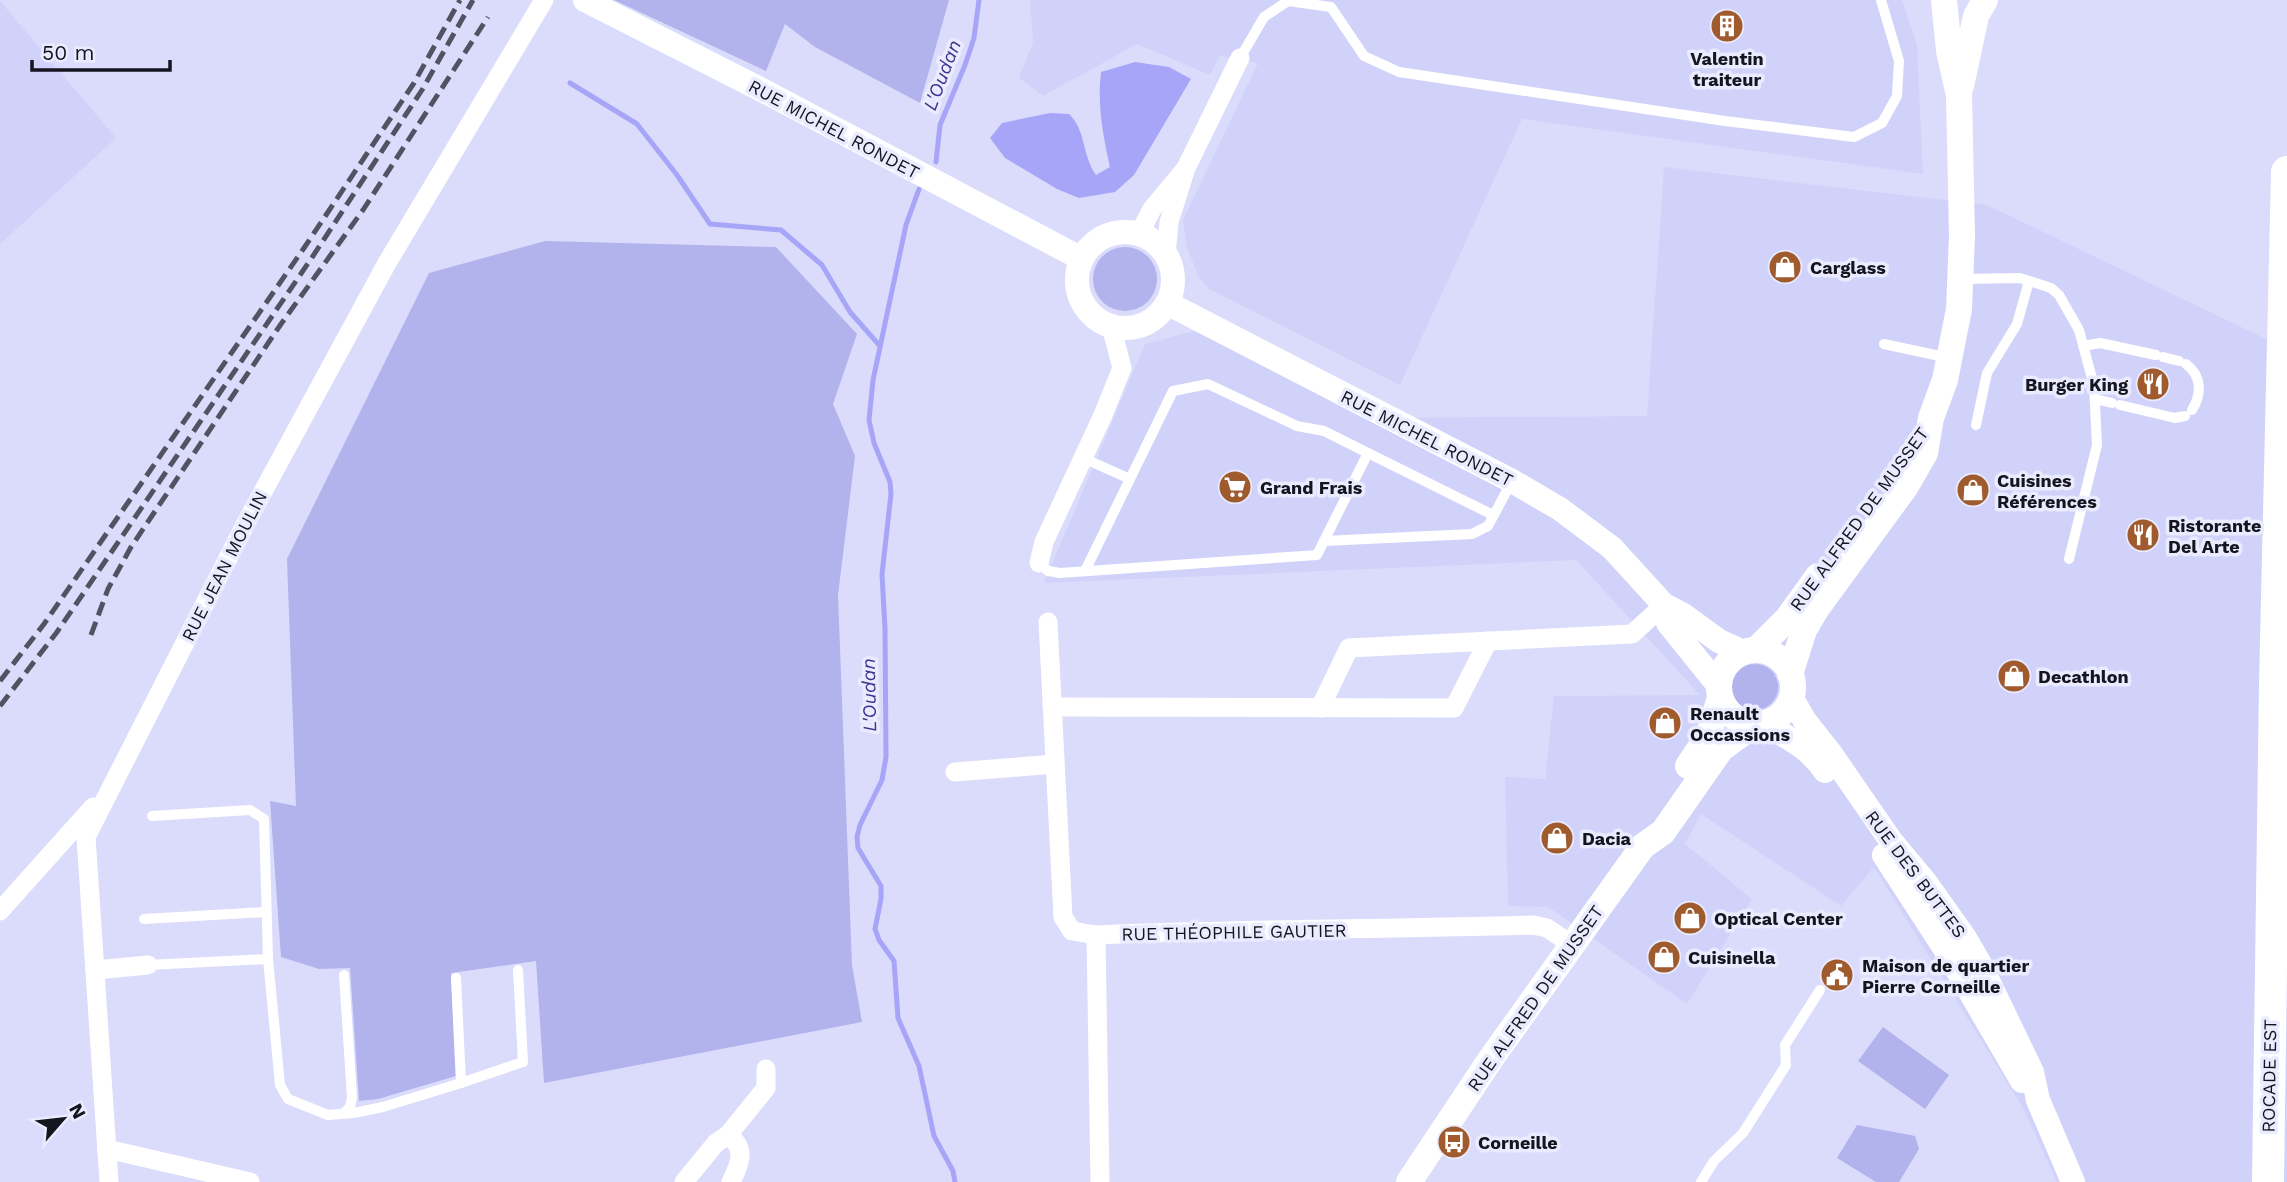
<svg xmlns="http://www.w3.org/2000/svg" width="2287" height="1182" viewBox="0 0 2287 1182" font-family="'Work Sans',sans-serif">
	<style>
		.built { fill: #d1d2f9 }
		.green { fill: #b2b2ec }
		.water { fill: #a7a5f7 }
		.lines { fill: none; stroke-linecap: round; stroke-linejoin: round }
		.stream { stroke: #a7a5f7; stroke-width: 5 }
		.service { stroke: #fff; stroke-width: 10 }
		.minor { stroke: #fff; stroke-width: 19 }
		.tertiary { stroke: #fff; stroke-width: 24 }
		.secondary { stroke: #fff; stroke-width: 26 }
		.trunk { stroke: #fff; stroke-width: 32 }
		.rail { stroke: #525263; stroke-width: 5; stroke-dasharray: 14 7; stroke-linecap: butt }
		.labels { text-anchor: middle; dominant-baseline: central; stroke-width: 7; stroke-linejoin: round; paint-order: stroke }
		.poi-label { font-size: 18px; font-weight: bold; fill: #15151f; stroke: #eaebfe; text-anchor: start }
		.street-label { font-size: 18px; fill: #15151f; stroke: #eaebfe }
		.water-label { font-size: 19px; font-style: italic; fill: #40328f; stroke: #eaebfe }
	</style>
	<rect width="100%" height="100%" fill="#dbdcfc"/>
	<g class="built">
		<polygon points="1030,0 1902,0 1917,45 1923,174 1522,119 1400,385 1209,289 1198,276 1187,247 1183,220 1258,63 1220,56 1210,75 1137,44 1043,96 1019,78 1033,42"/>
		<polygon points="0,1 116,138 0,244"/>
		<polygon points="1664,167 1987,205 2287,349 2287,1182 2057,1182 2023,1108 1874,867 1841,906 1701,814 1685,844 1752,899 1687,1004 1548,907 1508,906 1505,777 1545,779 1554,696 1700,695 1576,560 1044,583 1145,344 1198,330 1370,418 1647,416"/>
	</g>
	<g class="green">
		<polygon points="614,0 949,0 920,103 815,47 785,24 766,71"/>
		<polygon points="545,241 776,247 857,334 833,404 855,456 838,595 852,965 862,1022 544,1083 536,961 451,973 456,1076 378,1099 359,1101 350,968 319,969 281,957 270,801 296,806 287,559 429,273"/>
		<circle cx="1125" cy="279" r="32"/>
		<circle cx="1755" cy="687" r="23"/>
		<polygon points="1883,1027 1949,1075 1925,1109 1858,1061"/>
		<polygon points="1857,1125 1915,1136 1919,1149 1899,1182 1876,1182 1837,1158"/>
	</g>
	<path class="water" d="M1135,62L1169,67L1191,79L1134,175L1115,192L1079,198L1057,189L1005,158L990,138L1002,123L1050,113L1069,114C1086,130 1082,155 1096,175L1110,167C1103,136 1097,104 1101,72Z"/>
	<g class="lines">
		<g class="stream">
			<polyline points="570,83 637,124 677,175 710,224 781,230 822,265 850,312 880,346"/>
			<polyline points="936,162 940,125 965,65 974,38 979,0"/>
			<polyline points="919,189 906,225 873,380 869,420 874,443 890,482 891,494 882,574 885,629 886,757 882,780 860,825 857,837 858,848 881,886 881,899 875,929 879,940 894,961 898,1018 919,1066 934,1136 953,1171 955,1182"/>
		</g>
		<g class="service">
			<polyline points="1240,58 1264,17 1288,1 1331,7 1364,56 1399,72 1725,121 1854,137 1882,123 1897,96 1899,61 1881,0"/>
			<polyline points="1961,279 2020,278 2051,288 2059,295 2079,330 2094,386 2097,445 2069,559"/>
			<polyline points="1884,344 1949,358"/>
			<polyline points="2083,346 2100,343 2156,355"/>
			<polyline points="2163,357 2179,361"/>
			<path d="M2186,364C2202,376 2202,394 2192,410"/>
			<polyline points="2095,399 2112,403"/>
			<polyline points="2120,405 2175,418 2185,416"/>
			<polyline points="1976,425 1987,373 2017,324 2029,281"/>
			<polyline points="1083,458 1130,479"/>
			<polyline points="1324,541 1368,453 1493,515"/>
			<polyline points="1039,563 1048,571 1060,573 1317,555 1324,541 1472,534 1488,526 1512,481"/>
			<polyline points="1085,571 1173,391 1208,384 1297,426 1324,431 1368,453"/>
			<polyline points="152,816 250,810 264,819 268,959 280,1085 288,1099 328,1115 354,1113 383,1107 461,1083"/>
			<polyline points="144,919 266,912"/>
			<polyline points="148,965 268,959"/>
			<polyline points="456,978 461,1083 523,1062 518,970"/>
			<polyline points="343,1114 350,1107 352,1097 344,975"/>
			<polyline points="1701,1182 1714,1161 1743,1133 1786,1065 1785,1045 1820,990"/>
		</g>
		<g class="minor">
			<polyline points="1186,168 1240,58"/>
			<polyline points="1139,234 1152,209 1186,168 1169,222 1166,255"/>
			<polyline points="1039,563 1044,542 1103,415 1122,368 1111,326"/>
			<polyline points="1048,622 1063,917 1072,931 1096,935"/>
			<polyline points="1052,707 1454,708 1488,641"/>
			<polyline points="1320,708 1349,648 1632,634 1664,605"/>
			<polyline points="955,772 1055,764"/>
			<polyline points="0,911 93,807"/>
			<polyline points="95,970 148,965"/>
			<polyline points="728,1135 766,1088 766,1069"/>
			<polyline points="107,1149 250,1182"/>
			<polyline points="109,1182 86,837 247,521 387,263 544,0"/>
			<path d="M684,1182L716,1143L728,1135C747,1148 740,1164 731,1182"/>
			<path d="M1100,1182L1096,935C1241,929 1387,929 1533,925L1547,928L1572,945"/>
		</g>
		<g class="tertiary">
			<polyline points="585,0 760,89 1082,259"/>
			<circle cx="1125" cy="280" r="48"/>
			<polyline points="1167,303 1512,481 1560,509 1612,548 1664,605 1682,614 1719,641 1743,652"/>
			<polyline points="1664,605 1668,623 1718,685"/>
			<polyline points="1791,697 1805,721 1831,754 1891,841 1926,883 1965,938 1980,964 2032,1072 2038,1100 2073,1182"/>
			<path d="M1764,724C1787,737 1810,748 1825,771"/>
			<polyline points="1884,855 1945,949 2022,1081"/>
		</g>
		<g class="secondary">
			<polyline points="1961,86 1976,16 1985,0"/>
			<circle cx="1756" cy="687" r="37"/>
			<polyline points="1756,650 1787,619 1818,576"/>
			<polyline points="1790,674 1804,630 1817,608 1906,486 1925,453 1931,418 1945,380 1959,309 1962,236 1959,95 1949,51 1944,0"/>
			<polyline points="1688,766 1708,736 1720,698"/>
			<polyline points="1409,1182 1490,1060 1643,846 1663,832 1721,749 1754,725"/>
		</g>
		<polyline class="trunk" points="2268,1182 2275,684 2287,172"/>
		<g class="rail">
			<polyline points="91,635 108,589 131,547 281,324 363,210 488,17"/>
			<polyline points="0,681 44,624 304,248 414,83 460,0"/>
			<polyline points="0,706 57,632 313,256 422,90 473,0"/>
		</g>
	</g>
	<defs>
		<symbol id="building-disc" viewBox="-11 -11 22 22"><circle r="9.5" fill="#9f5a2d" stroke="#eaebfe"/><path d="M-4-6H4V6H1V3H-1V6H-4ZM-2.5-4.3h1.7v1.8h-1.7ZM.8-4.3h1.7v1.8H.8ZM-2.5-1h1.7V.8h-1.7ZM.8-1h1.7V.8H.8Z" fill="#fff"/></symbol>
		<symbol id="shop-disc" viewBox="-11 -11 22 22"><circle r="9.5" fill="#9f5a2d" stroke="#eaebfe"/><path d="M-5-2.5h2.3a2.7 3.5 0 0 1 5.4 0H5L5.5 6h-11ZM-1.5-2.5h3a1.5 2.3 0 0 0-3 0Z" fill="#fff"/></symbol>
		<symbol id="restaurant-disc" viewBox="-11 -11 22 22"><circle r="9.5" fill="#9f5a2d" stroke="#eaebfe"/><path d="M-5-6h1v4h1v-4h1v4h1v-4h1v5L-1.5 .5V6h-2V.5L-5-1ZM5-6V6H3V1.5H1.5Q1.5-4 5-6Z" fill="#fff"/></symbol>
		<symbol id="supermarket-disc" viewBox="-11 -11 22 22"><circle r="9.5" fill="#9f5a2d" stroke="#eaebfe"/><path d="M-6-5.5h2.5l.6 2H6L4.5 2H-2.5L-4.4-4H-6ZM-1.5 3.2a1.3 1.3 0 1 0 .1 0ZM3 3.2a1.3 1.3 0 1 0 .1 0Z" fill="#fff"/></symbol>
		<symbol id="civic-disc" viewBox="-11 -11 22 22"><circle r="9.5" fill="#9f5a2d" stroke="#eaebfe"/><path d="M-.6-6.5H3V-4.5H.6V-3L4-1V1h2V6H-6V1h2V-1L-.6-3ZM-1.2 2.5V6h2.4V2.5Z" fill="#fff"/></symbol>
		<symbol id="bus-disc" viewBox="-11 -11 22 22"><circle r="9.5" fill="#9f5a2d" stroke="#eaebfe"/><path d="M-5-6H5V4H4V6H2V4H-2V6H-4V4H-5ZM-3.5-4V0h7V-4ZM-3.5 1.2v1.5H-2V1.2ZM2 1.2v1.5H3.5V1.2Z" fill="#fff"/></symbol>
	</defs>
	<g fill-rule="evenodd">
		<use href="#building-disc" x="1708" y="7" width="38" height="38"/>
		<use href="#shop-disc" x="1766" y="248" width="38" height="38"/>
		<use href="#restaurant-disc" x="2134" y="365" width="38" height="38"/>
		<use href="#supermarket-disc" x="1216" y="468" width="38" height="38"/>
		<use href="#shop-disc" x="1954" y="471" width="38" height="38"/>
		<use href="#restaurant-disc" x="2124" y="516" width="38" height="38"/>
		<use href="#shop-disc" x="1995" y="657" width="38" height="38"/>
		<use href="#shop-disc" x="1646" y="704" width="38" height="38"/>
		<use href="#shop-disc" x="1538" y="819" width="38" height="38"/>
		<use href="#shop-disc" x="1671" y="899" width="38" height="38"/>
		<use href="#shop-disc" x="1645" y="938" width="38" height="38"/>
		<use href="#civic-disc" x="1818" y="956" width="38" height="38"/>
		<use href="#bus-disc" x="1435" y="1123" width="38" height="38"/>
	</g>
	<g class="labels">
		<g class="poi-label">
			<text x="1727" y="58" text-anchor="middle">Valentin<tspan x="1727" dy="21">traiteur</tspan></text>
			<text x="1810" y="267">Carglass</text>
			<text x="2128" y="384" text-anchor="end">Burger King</text>
			<text x="1997" y="480">Cuisines<tspan x="1997" dy="21">Références</tspan></text>
			<text x="1260" y="487">Grand Frais</text>
			<text x="2168" y="525">Ristorante<tspan x="2168" dy="21">Del Arte</tspan></text>
			<text x="2038" y="676">Decathlon</text>
			<text x="1690" y="713">Renault<tspan x="1690" dy="21">Occassions</tspan></text>
			<text x="1582" y="838">Dacia</text>
			<text x="1714" y="918">Optical Center</text>
			<text x="1688" y="957">Cuisinella</text>
			<text x="1862" y="965">Maison de quartier<tspan x="1862" dy="21">Pierre Corneille</tspan></text>
			<text x="1478" y="1142">Corneille</text>
		</g>
		<g class="street-label">
			<text transform="translate(834 129) rotate(28)">RUE MICHEL RONDET</text>
			<text transform="translate(1427 438) rotate(27)">RUE MICHEL RONDET</text>
			<text transform="translate(1859 519) rotate(-54)">RUE ALFRED DE MUSSET</text>
			<text transform="translate(224 566) rotate(-63)">RUE JEAN MOULIN</text>
			<text transform="translate(1916 874) rotate(53)">RUE DES BUTTES</text>
			<text transform="translate(1234 932) rotate(-1)">RUE THÉOPHILE GAUTIER</text>
			<text transform="translate(1535 998) rotate(-55)">RUE ALFRED DE MUSSET</text>
			<text transform="translate(2269 1076) rotate(-89)">ROCADE EST</text>
		</g>
		<g class="water-label">
			<text transform="translate(942 75) rotate(-69)">L'Oudan</text>
			<text transform="translate(869 695) rotate(-91)">L'Oudan</text>
		</g>
	</g>
	<g transform="translate(63 1119) rotate(62)" stroke="#eaebfe" stroke-width="5" paint-order="stroke">
	<path d="M0-5L12 26L0 18L-12 26Z" fill="#15151f"/>
	<text y="-10" font-size="19" font-weight="bold" text-anchor="middle" fill="#15151f">N</text>
	</g>
	<path d="M32 60v10h138v-10" fill="none" stroke="#15151f" stroke-width="3.5"/>
	<text x="42" y="60" font-size="21" fill="#15151f" stroke="#eaebfe" stroke-width="5" paint-order="stroke">50 m</text>
</svg>
